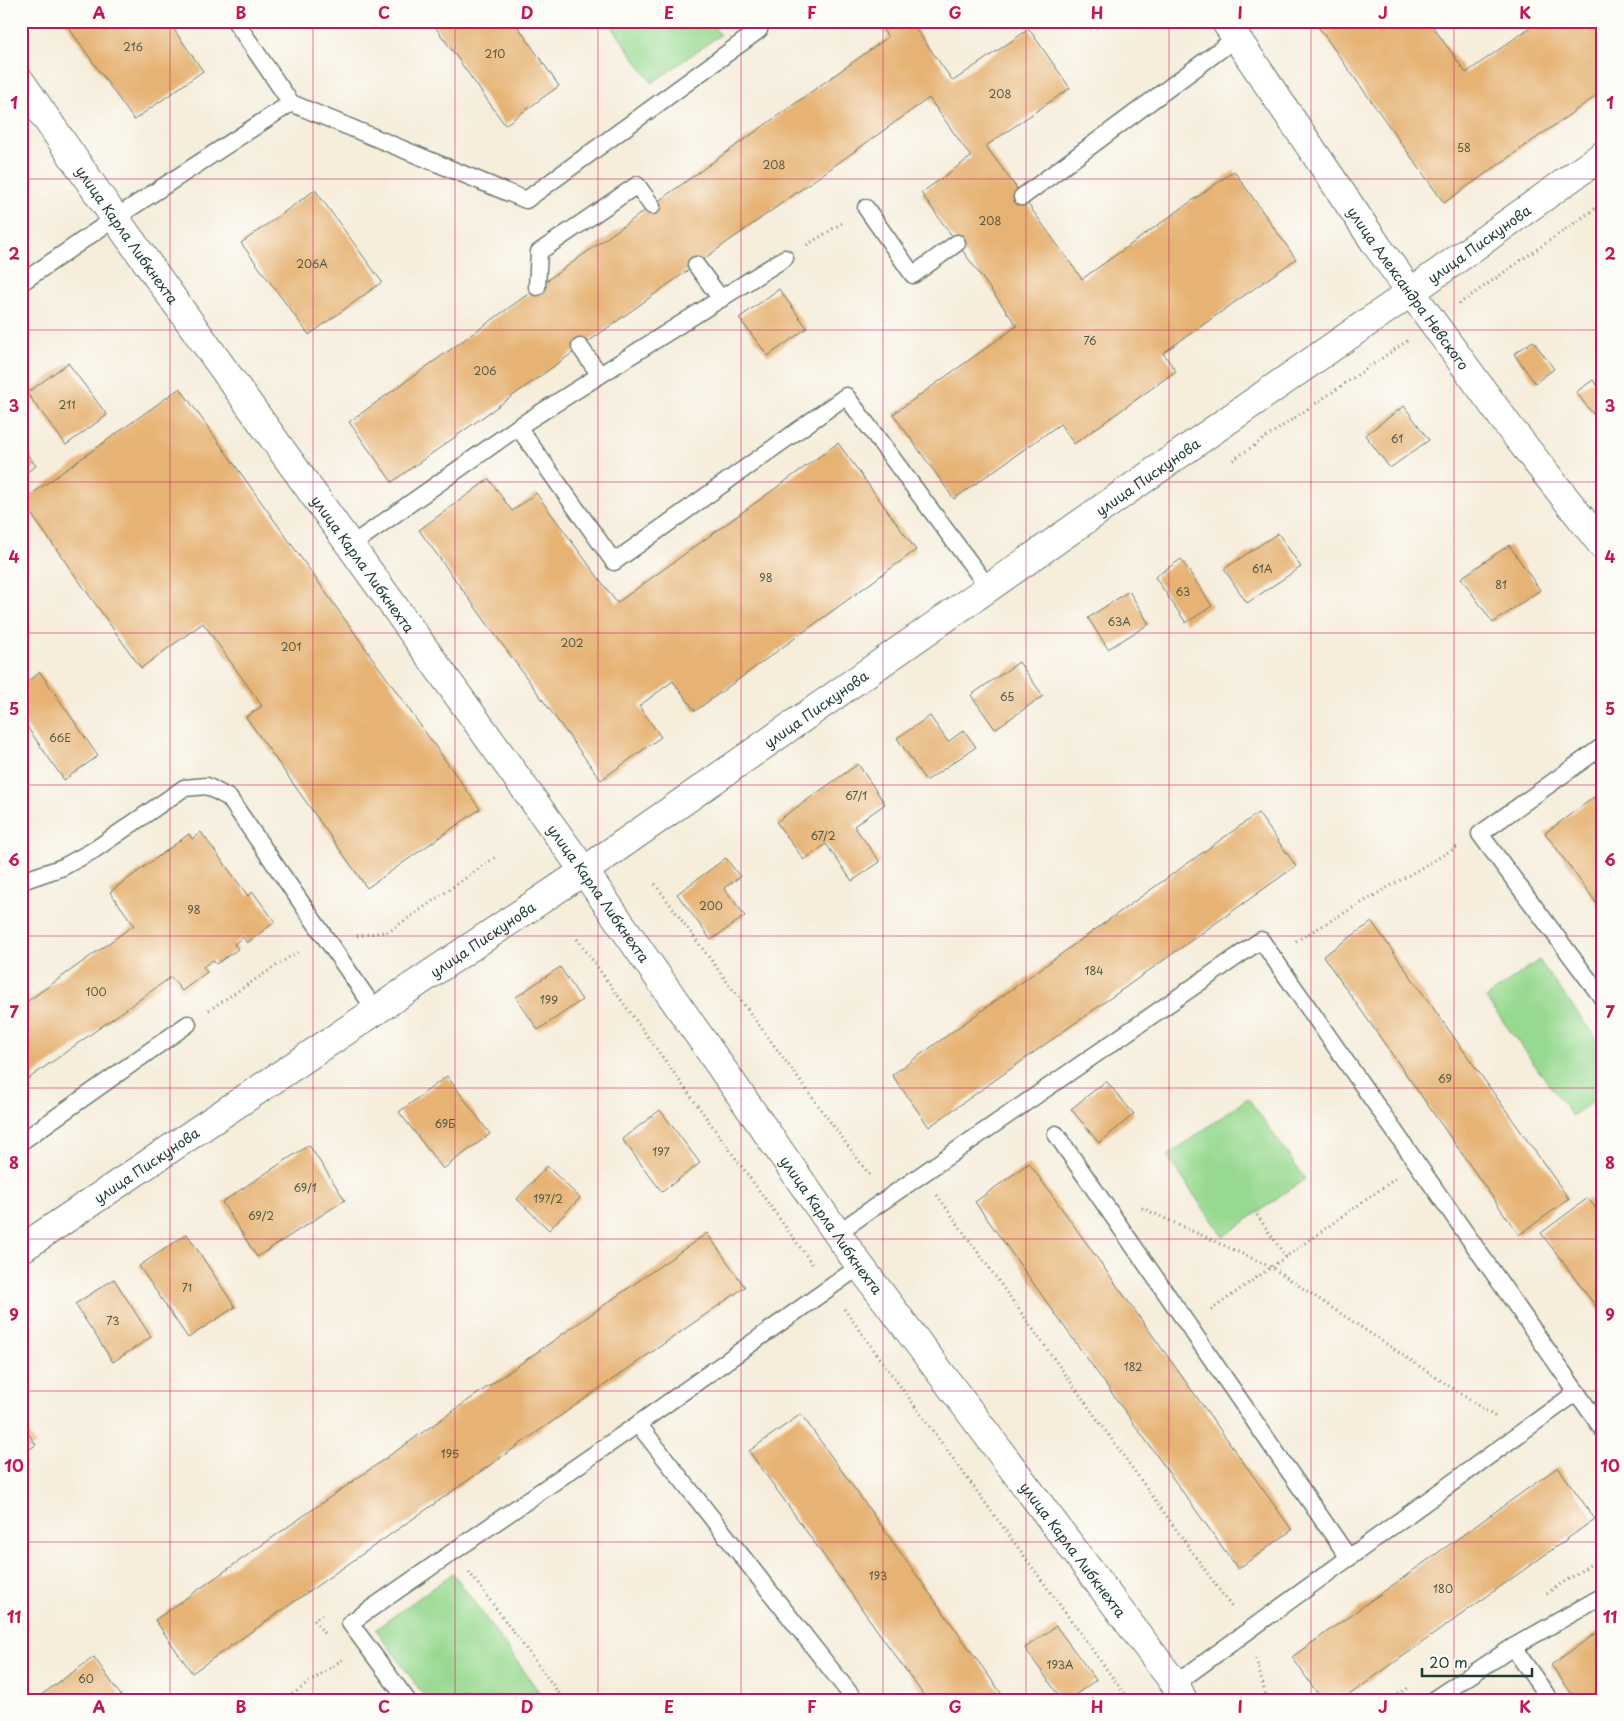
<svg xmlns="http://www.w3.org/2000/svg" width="1624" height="1721" viewBox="0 0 1624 1721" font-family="'Playpen Sans',sans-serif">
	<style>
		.green { fill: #97d990; stroke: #5b8b62 }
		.building { fill: #e6b374 }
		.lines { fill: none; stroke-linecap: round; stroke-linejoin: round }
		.service-casing { stroke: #6a7b6e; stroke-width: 19 }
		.minor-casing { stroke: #6a7b6e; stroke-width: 30 }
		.tertiary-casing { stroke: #6a7b6e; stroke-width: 30 }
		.secondary-casing { stroke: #6a7b6e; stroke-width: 30 }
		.path { stroke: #6a7b6e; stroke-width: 3; stroke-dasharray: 1 4; stroke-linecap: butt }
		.service { stroke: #fff; stroke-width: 16 }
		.minor { stroke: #fff; stroke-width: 28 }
		.tertiary { stroke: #fff; stroke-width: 28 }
		.secondary { stroke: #fff; stroke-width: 28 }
		.grid { fill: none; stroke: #c2185b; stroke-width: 1; stroke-opacity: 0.55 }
		.labels { text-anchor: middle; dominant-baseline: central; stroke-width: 4; stroke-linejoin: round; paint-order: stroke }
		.number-label { font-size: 11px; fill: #515a44 }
		.street-label { font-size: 14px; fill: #1f3d34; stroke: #fdfcf7 }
		.neatline { fill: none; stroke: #c2185b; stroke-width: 2 }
		.grid-label { font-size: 16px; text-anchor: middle; font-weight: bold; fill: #c2185b }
	</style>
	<rect width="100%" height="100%" fill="#fdfcf7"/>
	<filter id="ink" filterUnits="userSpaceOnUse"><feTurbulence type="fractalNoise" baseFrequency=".02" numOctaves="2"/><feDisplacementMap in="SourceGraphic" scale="10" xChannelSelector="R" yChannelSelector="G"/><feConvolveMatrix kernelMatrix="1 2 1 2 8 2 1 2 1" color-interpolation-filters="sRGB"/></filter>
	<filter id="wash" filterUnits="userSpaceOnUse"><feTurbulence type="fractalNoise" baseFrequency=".0096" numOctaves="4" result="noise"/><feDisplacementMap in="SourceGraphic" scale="20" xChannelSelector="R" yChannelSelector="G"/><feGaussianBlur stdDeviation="1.12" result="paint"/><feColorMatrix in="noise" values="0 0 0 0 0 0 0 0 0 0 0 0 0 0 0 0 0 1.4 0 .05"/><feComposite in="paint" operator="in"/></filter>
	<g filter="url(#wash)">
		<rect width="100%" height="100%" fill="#f6eddb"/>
		<g class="green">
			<polygon points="608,21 710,21 720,35 652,83"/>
			<polygon points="1539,960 1603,1048 1603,1094 1572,1116 1486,998"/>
			<polygon points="1248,1098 1305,1179 1223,1237 1167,1156"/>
			<polygon points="453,1573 545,1700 427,1700 376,1629"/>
		</g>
		<g id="blocks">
			<g class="building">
				<polygon points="64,21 168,21 203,71 134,120"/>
				<polygon points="431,21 514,21 559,86 505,125"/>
				<polygon points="877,21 910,21 953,81 1029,29 1070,88 986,146 1082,279 1234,171 1296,259 1163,353 1176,371 1074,444 1060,424 954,499 893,414 1017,326 921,193 971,157 929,98 392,482 349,422 888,37"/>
				<polygon points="1314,21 1429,21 1466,73 1539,21 1603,21 1603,91 1444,203"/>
				<polygon points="315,190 382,282 309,335 241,243"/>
				<polygon points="779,289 807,328 768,356 739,318"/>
				<polygon points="1533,341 1554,369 1535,383 1514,354"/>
				<polygon points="68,363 107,415 66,445 27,393"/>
				<polygon points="1593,380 1603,392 1603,407 1593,414 1576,392"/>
				<polygon points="180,388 480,809 367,888 246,717 262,706 203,623 141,668 22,501"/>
				<polygon points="1404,406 1429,440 1390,468 1365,435"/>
				<polygon points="838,443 916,550 695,711 673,681 639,706 661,737 601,780 419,530 489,479 512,511 536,493 617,603"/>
				<polygon points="21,446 36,466 21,476"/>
				<polygon points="1278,533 1301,567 1247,603 1224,569"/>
				<polygon points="1509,545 1540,590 1493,623 1461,578"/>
				<polygon points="1181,559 1212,606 1186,623 1155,577"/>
				<polygon points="1129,591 1149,624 1108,649 1088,618"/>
				<polygon points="1019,662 1043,696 995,729 971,695"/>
				<polygon points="40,672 98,756 64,780 21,718 21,686"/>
				<polygon points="930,716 948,742 964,730 976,747 926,781 897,738"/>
				<polygon points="858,764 885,804 854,826 880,862 852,881 826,844 804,860 776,822"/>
				<polygon points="1600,793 1603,797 1603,912 1545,833"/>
				<polygon points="1258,813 1296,866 929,1127 892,1075"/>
				<polygon points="201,832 248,896 253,892 275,922 247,943 243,937 234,944 238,949 216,964 213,960 203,967 207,972 182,991 171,977 21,1084 21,1006 134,925 110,892 189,834 192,839"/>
				<polygon points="726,858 740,877 724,888 745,916 711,940 677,894"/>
				<polygon points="1372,922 1569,1199 1519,1235 1323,956"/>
				<polygon points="560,967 582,1000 538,1030 516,997"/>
				<polygon points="447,1076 490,1134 443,1169 399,1112"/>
				<polygon points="1106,1081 1134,1114 1099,1143 1071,1109"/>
				<polygon points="660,1110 700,1163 662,1192 622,1139"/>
				<polygon points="309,1145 345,1200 257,1257 222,1202"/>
				<polygon points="1029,1163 1292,1530 1238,1569 975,1202"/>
				<polygon points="547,1166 580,1198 549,1230 517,1199"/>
				<polygon points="1588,1198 1603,1218 1603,1316 1541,1233"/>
				<polygon points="707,1233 745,1287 192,1673 155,1620"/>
				<polygon points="187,1234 235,1307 188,1338 139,1266"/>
				<polygon points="114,1279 151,1337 113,1362 75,1304"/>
				<polygon points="801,1414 1006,1700 927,1700 749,1451"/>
				<polygon points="21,1422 36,1445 21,1454"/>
				<polygon points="1558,1467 1595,1519 1342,1700 1322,1700 1292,1657"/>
				<polygon points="1056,1626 1096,1680 1068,1700 1062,1700 1025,1648"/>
				<polygon points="1603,1628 1603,1700 1576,1700 1551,1665"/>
				<polygon points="94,1657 124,1700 34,1700"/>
			</g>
		</g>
	</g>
	<g filter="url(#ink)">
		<use href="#blocks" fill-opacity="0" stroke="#6a7b6e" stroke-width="1"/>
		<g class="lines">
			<defs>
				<g id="service">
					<polyline points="235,21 291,103"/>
					<polyline points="1022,197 1236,38"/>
					<polyline points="866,208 913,275 957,243"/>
					<polyline points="696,265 721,299"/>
					<polyline points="21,283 115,218 291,103 526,200 759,30 752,21"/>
					<polyline points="537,287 539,252 637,185 652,206"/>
					<polyline points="580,347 600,375"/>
					<polyline points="518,427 785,258"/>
					<polyline points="350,546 518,427 614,562 846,396 988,587"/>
					<polyline points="1603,746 1480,834 1603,999"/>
					<polyline points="21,880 28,879 63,867 94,850 184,788 207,786 229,798 376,1011"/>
					<polyline points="1056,1134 1349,1558"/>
					<polyline points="21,1142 188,1024"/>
					<polyline points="837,1233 1261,940 1603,1430"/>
					<polyline points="638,1424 860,1266"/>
					<polyline points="1513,1647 1550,1700"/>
					<polyline points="1175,1684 1577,1392"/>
					<polyline points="407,1700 350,1623 638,1424 855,1700"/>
					<polyline points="1433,1700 1513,1647 1603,1596"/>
				</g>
				<g id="minor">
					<path id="s1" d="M1225,21L1378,247L1510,428L1603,546"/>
				</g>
				<g id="tertiary">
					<path id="s2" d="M21,82L115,218L584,871L860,1266L1175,1684L1183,1700"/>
				</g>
				<g id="secondary">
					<path id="s3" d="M21,1249L584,871L1411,292L1603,155"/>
				</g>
			</defs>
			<use href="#service" class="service-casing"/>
			<use href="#minor" class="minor-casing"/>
			<use href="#tertiary" class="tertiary-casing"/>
			<use href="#secondary" class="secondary-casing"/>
			<g class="path">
				<polyline points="807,245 842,223"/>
				<polyline points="1459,304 1603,203"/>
				<polyline points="1233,460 1407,341"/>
				<polyline points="655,884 871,1177"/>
				<polyline points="357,936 390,931 497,856"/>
				<polyline points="577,939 813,1265"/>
				<polyline points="1296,941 1457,847"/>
				<polyline points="209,1010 300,950"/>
				<polyline points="937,1195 1233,1609"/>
				<polyline points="1142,1208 1271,1267 1497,1418"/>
				<polyline points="1257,1215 1286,1257"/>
				<polyline points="844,1309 1129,1700"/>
				<polyline points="1211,1310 1395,1179"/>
				<polyline points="469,1572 564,1700"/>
				<polyline points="1547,1593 1603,1556"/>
				<polyline points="324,1633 314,1620 324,1613"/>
				<polyline points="1256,1659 1267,1700"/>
				<polyline points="284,1700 343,1659"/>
				<polyline points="1390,1700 1408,1688"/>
			</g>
			<use href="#service" class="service"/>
			<use href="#minor" class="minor"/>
			<use href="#tertiary" class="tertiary"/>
			<use href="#secondary" class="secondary"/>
		</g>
	</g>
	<path class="grid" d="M170,21V1700M313,21V1700M455,21V1700M598,21V1700M741,21V1700M883,21V1700M1026,21V1700M1169,21V1700M1311,21V1700M1454,21V1700M21,179H1603M21,330H1603M21,482H1603M21,633H1603M21,785H1603M21,936H1603M21,1088H1603M21,1239H1603M21,1391H1603M21,1542H1603"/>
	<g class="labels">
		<g class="number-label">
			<text x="133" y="46">216</text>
			<text x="495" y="53">210</text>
			<text x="1000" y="93">208</text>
			<text x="1464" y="147">58</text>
			<text x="774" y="164">208</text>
			<text x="990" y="220">208</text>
			<text x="312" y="263">206А</text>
			<text x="1090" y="340">76</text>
			<text x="485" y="370">206</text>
			<text x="67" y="404">211</text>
			<text x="1397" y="438">61</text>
			<text x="1262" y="568">61А</text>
			<text x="766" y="577">98</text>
			<text x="1501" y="584">81</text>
			<text x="1183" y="591">63</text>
			<text x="1119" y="621">63А</text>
			<text x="572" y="642">202</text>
			<text x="291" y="646">201</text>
			<text x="1007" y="696">65</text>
			<text x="60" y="737">66Е</text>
			<text x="856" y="795">67/1</text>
			<text x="823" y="835">67/2</text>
			<text x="711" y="905">200</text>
			<text x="194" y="909">98</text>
			<text x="1094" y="970">184</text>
			<text x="96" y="991">100</text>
			<text x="549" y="999">199</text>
			<text x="1445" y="1078">69</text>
			<text x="445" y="1123">69Б</text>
			<text x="661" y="1151">197</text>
			<text x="305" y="1187">69/1</text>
			<text x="548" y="1198">197/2</text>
			<text x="261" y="1215">69/2</text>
			<text x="187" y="1287">71</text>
			<text x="113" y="1320">73</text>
			<text x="1133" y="1366">182</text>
			<text x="450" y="1453">195</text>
			<text x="878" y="1575">193</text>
			<text x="1443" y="1588">180</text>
			<text x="1060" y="1664">193А</text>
			<text x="86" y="1678">60</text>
		</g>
		<g class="street-label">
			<text stroke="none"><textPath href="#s2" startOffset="186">улица Карла Либкнехта</textPath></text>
			<text stroke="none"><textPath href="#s3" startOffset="1771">улица Пискунова</textPath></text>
			<text stroke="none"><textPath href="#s1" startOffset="324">улица Александра Невского</textPath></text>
			<text stroke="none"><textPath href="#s3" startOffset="1366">улица Пискунова</textPath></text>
			<text stroke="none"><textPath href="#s2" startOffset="591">улица Карла Либкнехта</textPath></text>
			<text stroke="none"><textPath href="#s3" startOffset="961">улица Пискунова</textPath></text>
			<text stroke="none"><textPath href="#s2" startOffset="996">улица Карла Либкнехта</textPath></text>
			<text stroke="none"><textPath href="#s3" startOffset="556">улица Пискунова</textPath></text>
			<text stroke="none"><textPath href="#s3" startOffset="151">улица Пискунова</textPath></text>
			<text stroke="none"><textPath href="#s2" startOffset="1401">улица Карла Либкнехта</textPath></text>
			<text stroke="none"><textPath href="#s2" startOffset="1806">улица Карла Либкнехта</textPath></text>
		</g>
	</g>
	<rect width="1624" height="1721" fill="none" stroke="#fdfcf7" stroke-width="55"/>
	<path d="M1422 1668v8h110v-8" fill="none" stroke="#1f3d34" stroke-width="2.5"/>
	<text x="1429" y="1668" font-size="15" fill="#1f3d34" stroke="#fdfcf7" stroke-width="4" paint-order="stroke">20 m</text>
	<rect x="28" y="28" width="1568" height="1666" class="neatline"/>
	<g class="grid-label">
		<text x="99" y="19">A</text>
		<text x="241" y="19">B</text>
		<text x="384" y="19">C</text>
		<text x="527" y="19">D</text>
		<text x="669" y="19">E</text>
		<text x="812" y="19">F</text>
		<text x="955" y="19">G</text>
		<text x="1097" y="19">H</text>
		<text x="1240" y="19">I</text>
		<text x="1383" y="19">J</text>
		<text x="1525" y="19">K</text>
		<text x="14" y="109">1</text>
		<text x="1610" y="109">1</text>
		<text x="14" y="260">2</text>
		<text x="1610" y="260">2</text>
		<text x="14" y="412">3</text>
		<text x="1610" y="412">3</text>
		<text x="14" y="563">4</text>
		<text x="1610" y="563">4</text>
		<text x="14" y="715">5</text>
		<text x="1610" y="715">5</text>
		<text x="14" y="866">6</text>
		<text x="1610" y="866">6</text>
		<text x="14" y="1018">7</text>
		<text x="1610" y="1018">7</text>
		<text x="14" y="1169">8</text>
		<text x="1610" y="1169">8</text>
		<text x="14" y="1321">9</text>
		<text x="1610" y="1321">9</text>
		<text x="14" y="1472">10</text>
		<text x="1610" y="1472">10</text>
		<text x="14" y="1623">11</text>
		<text x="1610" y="1623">11</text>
		<text x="99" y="1713">A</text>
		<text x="241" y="1713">B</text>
		<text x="384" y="1713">C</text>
		<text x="527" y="1713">D</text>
		<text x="669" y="1713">E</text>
		<text x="812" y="1713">F</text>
		<text x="955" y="1713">G</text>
		<text x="1097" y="1713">H</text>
		<text x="1240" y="1713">I</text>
		<text x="1383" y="1713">J</text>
		<text x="1525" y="1713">K</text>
	</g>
</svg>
